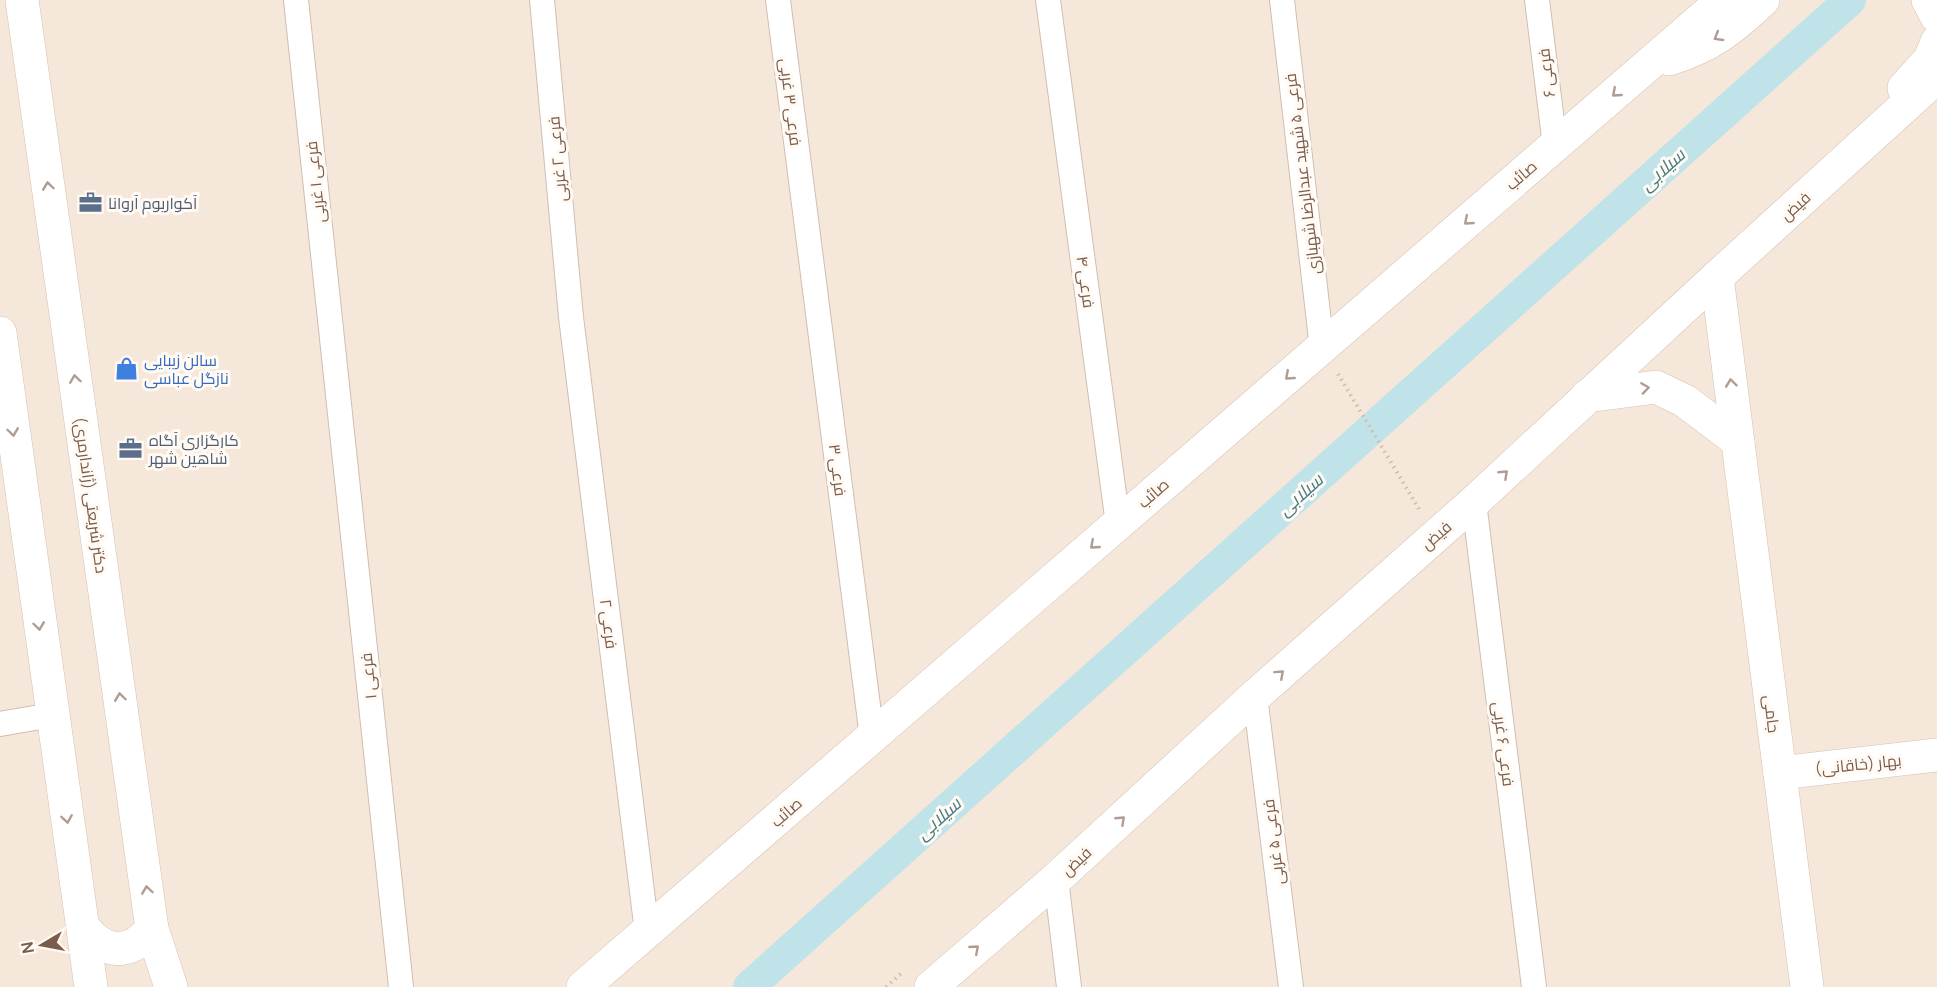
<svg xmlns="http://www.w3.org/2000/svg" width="1937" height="987" viewBox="0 0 1937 987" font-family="Manrope,Cairo,sans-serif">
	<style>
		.residential { fill: #f5e8da }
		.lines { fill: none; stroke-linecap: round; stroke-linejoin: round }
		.canal { stroke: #bfe3e8; stroke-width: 32 }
		.street-casing { stroke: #d1beb0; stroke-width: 26 }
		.secondary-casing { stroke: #d6c0b0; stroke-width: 34 }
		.path { stroke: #d9b8a5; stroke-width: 4; stroke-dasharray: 1.5 4.5; stroke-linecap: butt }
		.street { stroke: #fff; stroke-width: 24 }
		.secondary { stroke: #fff; stroke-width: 33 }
		.oneway { stroke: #af9d94 }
		.labels { text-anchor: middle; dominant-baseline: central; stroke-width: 6; stroke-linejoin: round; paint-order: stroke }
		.street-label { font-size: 16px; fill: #7a5c4d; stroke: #fffaf3 }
		.service-label { font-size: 16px; fill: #4e5e75; stroke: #fffaf3; text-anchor: start }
		.shop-label { font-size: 16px; fill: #366cbe; stroke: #fffaf3; text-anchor: start }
		.water-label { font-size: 18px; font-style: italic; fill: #437c86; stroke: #fffaf3 }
	</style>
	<rect width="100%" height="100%" fill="#fdf6ec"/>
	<rect class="residential" x="0" y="0" width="1937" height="987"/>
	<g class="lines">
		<polyline class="canal" points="749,987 1850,0"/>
		<defs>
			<g id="street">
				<polyline points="296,0 401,987"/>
				<polyline points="542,0 571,317 647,932"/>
				<polyline points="778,0 872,737"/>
				<polyline points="1048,0 1118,524"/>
				<polyline points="1282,0 1322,348"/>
				<polyline points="1537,0 1555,146"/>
				<polyline points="1474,502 1534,987"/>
				<polyline points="1255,696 1291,987"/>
				<polyline points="0,724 52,715"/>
				<polyline points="1056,879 1069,987"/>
			</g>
			<g id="secondary">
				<polyline points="22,0 152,929 171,987"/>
				<polyline points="1928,0 1937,17"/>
				<path d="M1669,59C1711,46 1732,29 1763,0"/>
				<polyline points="1904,88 1930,59 1937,42"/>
				<polyline points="1717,277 1807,987"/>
				<polyline points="0,333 91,987"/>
				<polyline points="1587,396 1656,387 1685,401 1738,441"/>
				<polyline points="1780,773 1937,755"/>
				<path d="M83,927C105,955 129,956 152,929"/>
				<polyline points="583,987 1723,0"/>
				<polyline points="931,987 1056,879 1255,696 1474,502 1717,277 1937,77"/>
			</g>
		</defs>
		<use href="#street" class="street-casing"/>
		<use href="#secondary" class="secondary-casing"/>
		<g class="path">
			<polyline points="1338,374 1419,509"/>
			<polyline points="886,987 903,972"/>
		</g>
		<use href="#street" class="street"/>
		<use href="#secondary" class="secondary"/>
	</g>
	<defs><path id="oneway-chevron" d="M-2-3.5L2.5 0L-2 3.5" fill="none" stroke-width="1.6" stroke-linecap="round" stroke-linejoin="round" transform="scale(1.5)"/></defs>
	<g class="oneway">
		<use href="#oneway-chevron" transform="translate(1718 37) rotate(149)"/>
		<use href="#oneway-chevron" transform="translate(1616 93) rotate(139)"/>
		<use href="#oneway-chevron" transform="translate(48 186) rotate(-98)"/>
		<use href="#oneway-chevron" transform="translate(1468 221) rotate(139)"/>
		<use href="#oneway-chevron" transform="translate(1289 376) rotate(139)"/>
		<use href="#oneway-chevron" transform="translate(75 379) rotate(-98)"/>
		<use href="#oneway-chevron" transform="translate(1731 383) rotate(-97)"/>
		<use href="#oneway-chevron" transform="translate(1645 388) rotate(-8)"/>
		<use href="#oneway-chevron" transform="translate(13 432) rotate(82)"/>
		<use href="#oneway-chevron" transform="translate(1504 474) rotate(-43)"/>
		<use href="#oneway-chevron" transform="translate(1094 545) rotate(139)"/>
		<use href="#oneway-chevron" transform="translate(39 626) rotate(82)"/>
		<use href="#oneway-chevron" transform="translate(1280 674) rotate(-42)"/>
		<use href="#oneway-chevron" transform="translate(120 697) rotate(-98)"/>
		<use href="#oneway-chevron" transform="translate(67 819) rotate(81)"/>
		<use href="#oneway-chevron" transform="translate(1121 820) rotate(-43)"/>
		<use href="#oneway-chevron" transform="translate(147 890) rotate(-98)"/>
		<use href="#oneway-chevron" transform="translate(975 949) rotate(-41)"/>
	</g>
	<defs>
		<symbol id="office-bare" viewBox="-9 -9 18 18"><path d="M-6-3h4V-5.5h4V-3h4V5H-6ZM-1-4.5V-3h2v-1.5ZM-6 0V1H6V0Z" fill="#5c6f8a" stroke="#fffaf3" stroke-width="2.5" paint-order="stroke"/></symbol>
		<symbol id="shop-bare" viewBox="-9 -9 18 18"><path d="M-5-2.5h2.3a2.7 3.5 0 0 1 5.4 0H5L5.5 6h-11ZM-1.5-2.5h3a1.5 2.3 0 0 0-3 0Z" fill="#3f7fe0" stroke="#fffaf3" stroke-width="2.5" paint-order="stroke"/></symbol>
	</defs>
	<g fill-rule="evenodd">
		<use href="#office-bare" x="74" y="186" width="33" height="33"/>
		<use href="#shop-bare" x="110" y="352" width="33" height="33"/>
		<use href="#office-bare" x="114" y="432" width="33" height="33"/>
	</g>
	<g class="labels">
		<g class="street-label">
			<text transform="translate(1546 73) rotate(-97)">فرعی ۶</text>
			<text transform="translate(791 102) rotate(83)">فرعی ۳ غربی</text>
			<text transform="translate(557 159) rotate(-95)">فرعی ۲ غربی</text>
			<text transform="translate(1302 174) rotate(-97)">فرعی ۵ شهید عبدالرضا شهبازی</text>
			<text transform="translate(1521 175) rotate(-41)">صائب</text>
			<text transform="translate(315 182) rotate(-96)">فرعی ۱ غربی</text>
			<text transform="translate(1795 206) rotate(-42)">فیض</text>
			<text transform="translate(1086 282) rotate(82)">فرعی ۴</text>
			<text transform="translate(838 470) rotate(83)">فرعی ۳</text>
			<text transform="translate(1153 493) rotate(-41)">صائب</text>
			<text transform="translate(91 495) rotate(82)">دکتر شریعتی (ژاندارمری)</text>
			<text transform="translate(1436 535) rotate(-41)">فیض</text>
			<text transform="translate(609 624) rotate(83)">فرعی ۲</text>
			<text transform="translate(368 676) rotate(-96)">فرعی ۱</text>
			<text transform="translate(1772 714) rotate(83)">جامی</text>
			<text transform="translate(1504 744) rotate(83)">فرعی ۶ غربی</text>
			<text transform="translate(1858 764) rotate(-6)">بهار (خاقانی)</text>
			<text transform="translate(786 812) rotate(-41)">صائب</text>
			<text transform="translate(1273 842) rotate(-97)">فرعی ۵ غربی</text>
			<text transform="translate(1076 861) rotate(-43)">فیض</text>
		</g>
		<g class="service-label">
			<text x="108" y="203">آکواریوم آروانا</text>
			<text x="149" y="440">کارگزاری آگاه<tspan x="149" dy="18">شاهین شهر</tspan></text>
		</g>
		<g class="shop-label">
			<text x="144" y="360">سالن زیبایی<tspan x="144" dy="18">نازگل عباسی</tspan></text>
		</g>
		<g class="water-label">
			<text transform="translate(1662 169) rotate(-42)">سیلابی</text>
			<text transform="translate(1300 494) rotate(-42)">سیلابی</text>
			<text transform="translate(938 818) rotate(-42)">سیلابی</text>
		</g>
	</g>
	<g transform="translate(42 945) rotate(260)" stroke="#fffaf3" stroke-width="4.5" paint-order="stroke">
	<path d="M0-4.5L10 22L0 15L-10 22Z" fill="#7a5c4d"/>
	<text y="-9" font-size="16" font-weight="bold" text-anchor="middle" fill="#7a5c4d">N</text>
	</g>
</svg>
